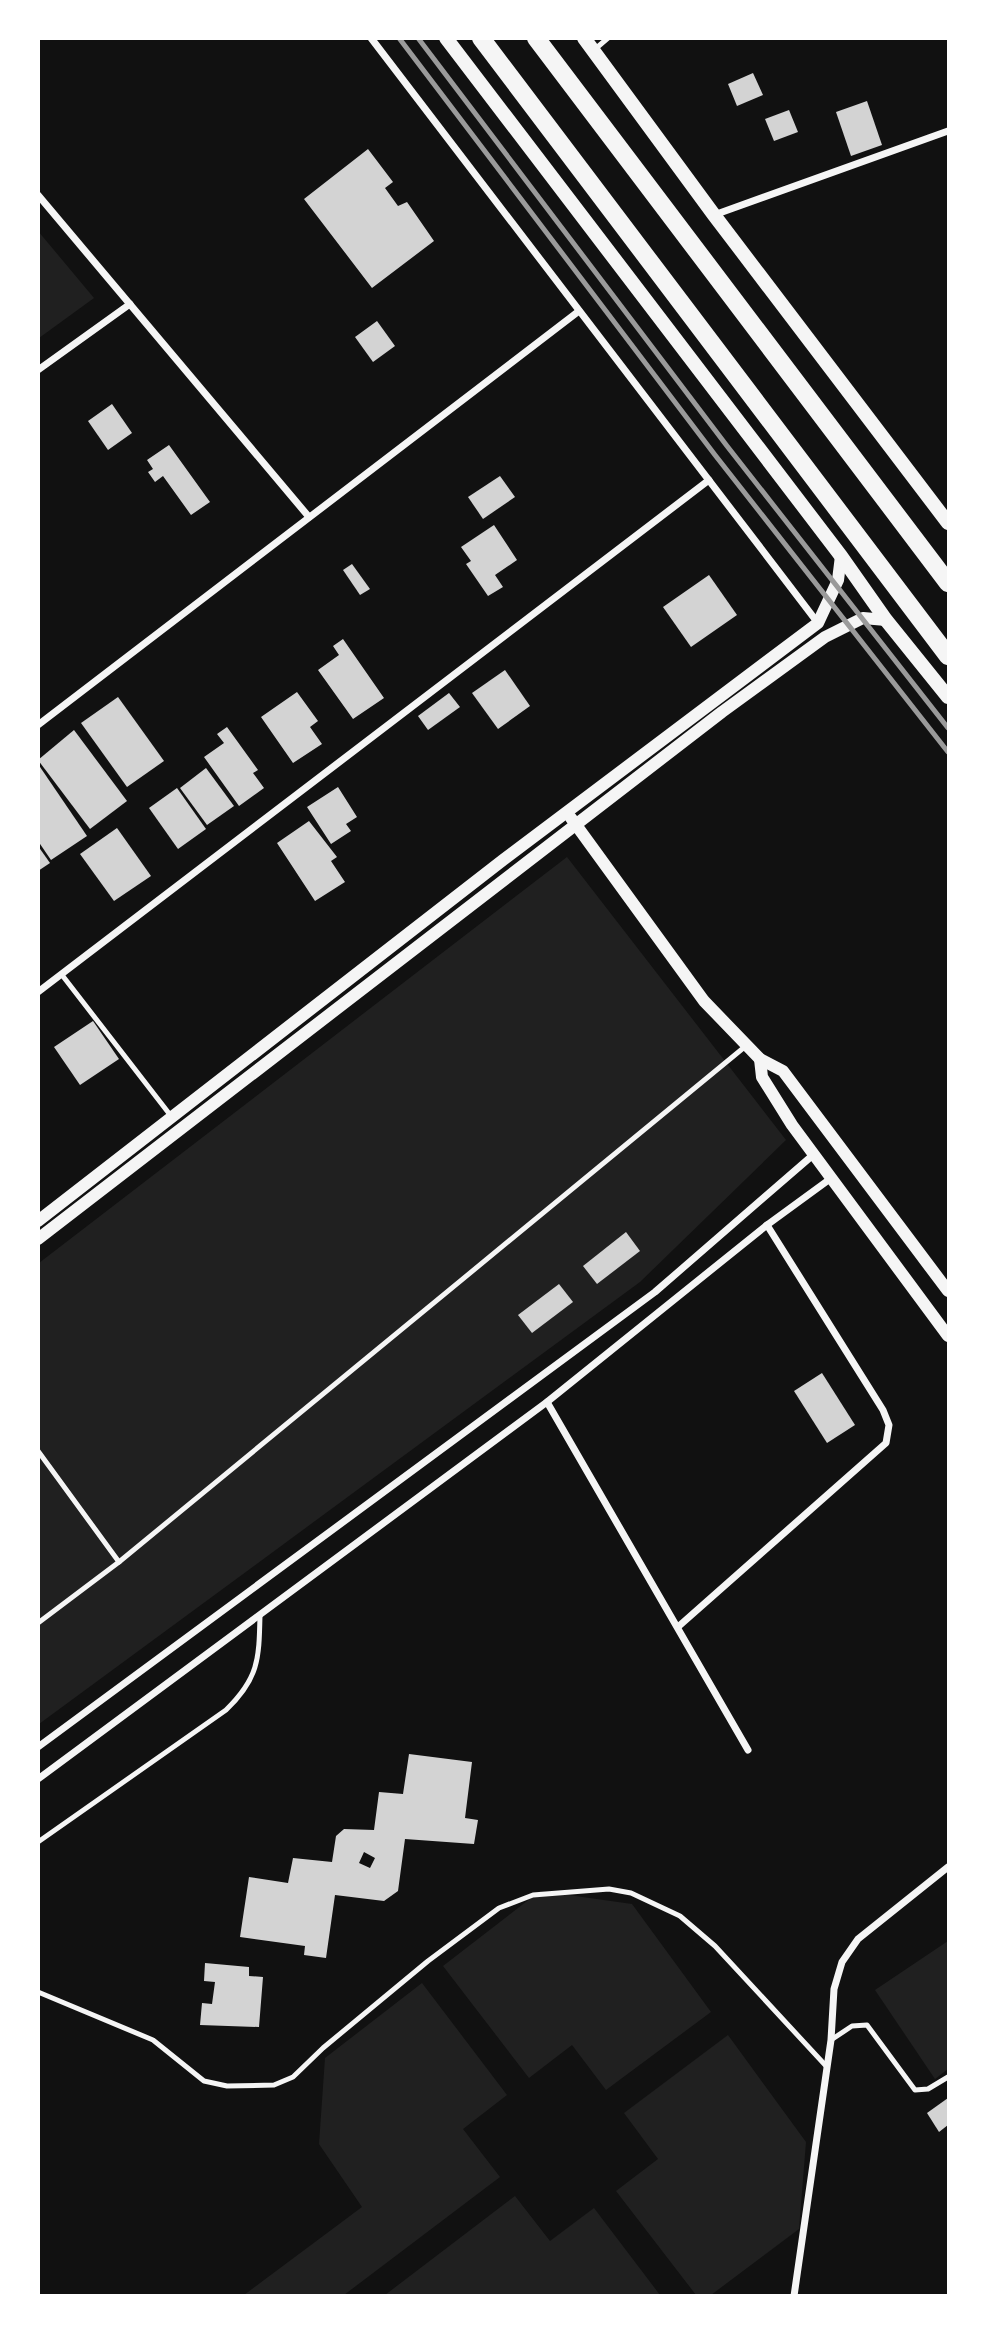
<svg xmlns="http://www.w3.org/2000/svg" width="987" height="2334" viewBox="0 0 987 2334" font-family="'Zilla Slab',serif">
	<style>
		.green { fill: #202020 }
		.building { fill: #d3d3d3; fill-rule: evenodd }
		.lines { fill: none; stroke-linecap: round; stroke-linejoin: round }
		.service { stroke: #f5f5f5; stroke-width: 5 }
		.minor { stroke: #f5f5f5; stroke-width: 7 }
		.tertiary { stroke: #f5f5f5; stroke-width: 12 }
		.secondary { stroke: #f5f5f5; stroke-width: 14 }
		.trunk { stroke: #f5f5f5; stroke-width: 18 }
		.rail { stroke: #9a9a9a; stroke-width: 5 }
	</style>
	<rect width="100%" height="100%" fill="#111"/>
	<g class="green">
		<polygon points="38,231 94,298 39,338 38,338"/>
		<polygon points="567,857 786,1140 640,1282 39,1724 39,1263"/>
		<polygon points="540,1891 632,1904 711,2012 606,2090 572,2045 529,2078 443,1966"/>
		<polygon points="948,1941 948,2069 935,2079 875,1990"/>
		<polygon points="422,1983 507,2095 463,2129 500,2177 344,2295 244,2295 362,2207 319,2144 325,2058"/>
		<polygon points="728,2035 806,2142 799,2229 711,2295 696,2295 616,2191 658,2159 624,2113"/>
		<polygon points="515,2196 550,2241 594,2208 660,2295 385,2295"/>
	</g>
	<g class="building">
		<polygon points="753,73 763,95 737,106 728,84"/>
		<polygon points="867,101 882,145 851,156 836,112"/>
		<polygon points="789,110 798,132 774,141 765,119"/>
		<polygon points="368,149 393,182 385,188 398,206 407,202 434,241 372,288 304,199"/>
		<polygon points="377,321 395,346 373,362 355,337"/>
		<polygon points="112,404 132,433 108,450 88,421"/>
		<polygon points="169,445 210,502 191,515 163,476 155,482 148,472 153,469 147,460"/>
		<polygon points="500,476 515,497 483,519 468,497"/>
		<polygon points="494,525 517,560 495,575 503,587 488,596 466,564 471,561 461,547"/>
		<polygon points="352,564 370,589 360,595 343,570"/>
		<polygon points="709,575 737,615 691,647 663,607"/>
		<polygon points="343,639 384,698 353,719 318,670 339,655 333,646"/>
		<polygon points="505,670 530,706 498,729 472,693"/>
		<polygon points="297,692 318,721 310,727 322,744 293,763 261,717"/>
		<polygon points="449,693 460,707 428,730 418,716"/>
		<polygon points="118,697 164,761 127,787 81,723"/>
		<polygon points="227,727 258,770 253,773 264,788 239,806 204,757 224,743 217,734"/>
		<polygon points="74,730 127,801 90,829 38,760"/>
		<polygon points="38,764 87,836 51,860 38,841"/>
		<polygon points="206,768 234,806 207,825 180,788"/>
		<polygon points="338,787 357,817 346,824 351,831 331,844 307,807"/>
		<polygon points="177,788 206,829 178,849 149,808"/>
		<polygon points="309,821 337,857 331,861 345,882 315,901 277,843"/>
		<polygon points="117,828 151,876 114,901 80,854"/>
		<polygon points="38,846 50,863 38,871"/>
		<polygon points="93,1021 119,1059 80,1085 54,1047"/>
		<polygon points="626,1232 640,1251 597,1284 583,1266"/>
		<polygon points="559,1284 573,1302 532,1333 518,1315"/>
		<polygon points="822,1373 855,1425 827,1443 794,1391"/>
		<path d="M409,1754L472,1762L465,1818L478,1820L474,1844L405,1839L398,1891L384,1901L335,1895L326,1958L304,1955L305,1946L240,1937L249,1877L288,1883L293,1858L332,1862L336,1836L344,1829L374,1830L379,1792L403,1794ZM364,1852L375,1858L370,1868L359,1863Z"/>
		<polygon points="205,1963 249,1967 249,1976 263,1977 259,2027 200,2025 202,2003 212,2004 215,1982 204,1981"/>
		<polygon points="948,2098 948,2125 939,2132 927,2113"/>
	</g>
	<g class="lines">
		<g class="service">
			<polyline points="594,50 608,38"/>
			<polyline points="62,975 171,1116"/>
			<polyline points="38,1451 119,1562"/>
			<polyline points="38,1623 119,1562 747,1045"/>
			<path d="M38,1842L226,1710C259,1678 259,1659 260,1615"/>
			<polyline points="38,1992 153,2040 204,2081 227,2086 274,2085 293,2077 323,2048 428,1961 499,1908 533,1895 609,1889 631,1893 680,1916 715,1946 827,2067"/>
			<polyline points="831,2040 852,2026 867,2025 915,2090 928,2089 948,2077"/>
		</g>
		<g class="minor">
			<polyline points="371,38 818,623"/>
			<polyline points="38,195 309,517"/>
			<polyline points="714,215 948,131"/>
			<polyline points="38,370 130,304"/>
			<polyline points="38,725 579,311"/>
			<polyline points="38,992 709,480"/>
			<polyline points="547,1402 748,1750"/>
			<polyline points="679,1626 886,1443 889,1425 883,1410 767,1225"/>
			<polyline points="38,1747 655,1292 813,1155"/>
			<polyline points="38,1779 547,1402 767,1225 830,1179"/>
			<polyline points="794,2296 831,2040 834,1989 842,1962 858,1939 948,1867"/>
		</g>
		<g class="tertiary">
			<polyline points="571,818 704,1001 760,1059 783,1071 948,1291"/>
			<polyline points="760,1059 762,1077 792,1125 948,1336"/>
			<polyline points="38,1221 503,860 818,623 838,580 841,556"/>
			<polyline points="38,1239 722,712 825,637 863,618 886,620"/>
		</g>
		<g class="secondary">
			<polyline points="446,38 841,556 886,620 948,697"/>
			<polyline points="584,38 714,215 948,523"/>
		</g>
		<g class="trunk">
			<polyline points="481,38 948,656"/>
			<polyline points="536,38 948,583"/>
		</g>
		<g class="rail">
			<polyline points="399,38 715,455 948,752"/>
			<polyline points="418,38 727,446 948,728"/>
		</g>
	</g>
	<rect width="987" height="2334" fill="none" stroke="#ffffff" stroke-width="80"/>
</svg>
